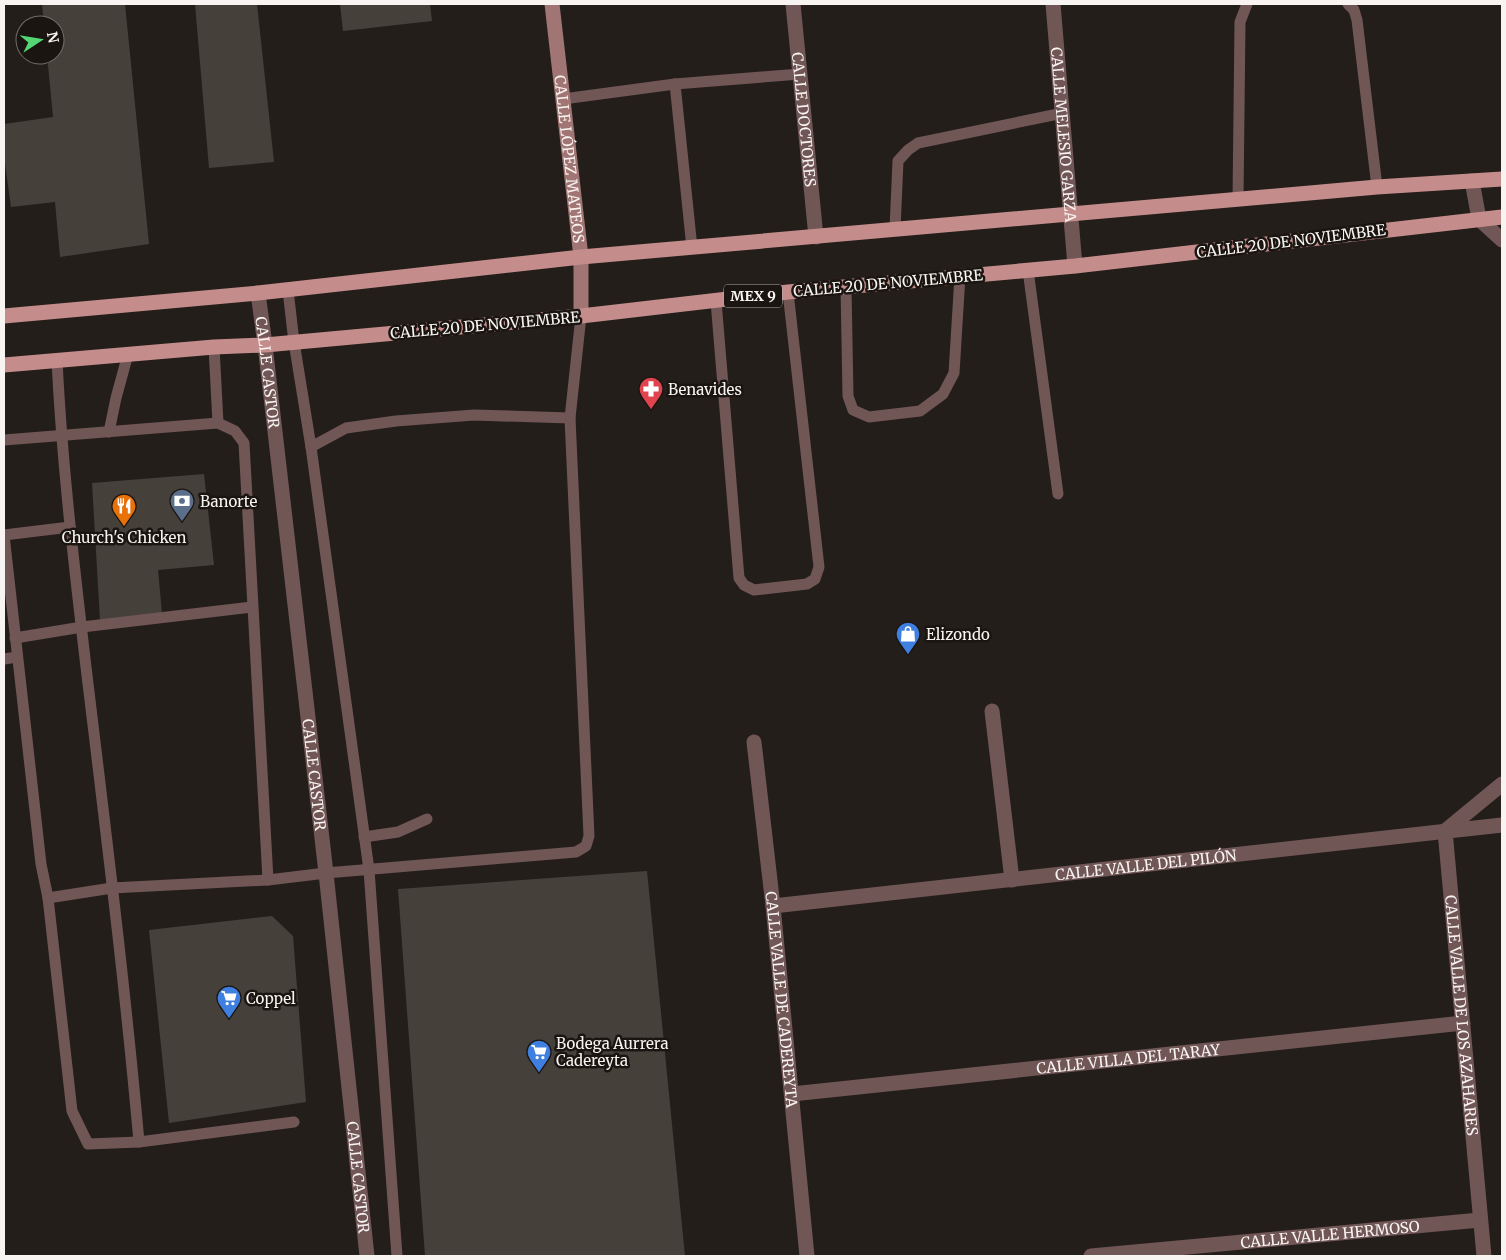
<svg xmlns="http://www.w3.org/2000/svg" width="1506" height="1260" viewBox="0 0 1506 1260" font-family="Merriweather,serif">
	<style>
		.building { fill: #46403b }
		.lines { fill: none; stroke-linecap: round; stroke-linejoin: round }
		.lane { stroke: #715656; stroke-width: 11 }
		.street { stroke: #715656; stroke-width: 15 }
		.secondary { stroke: #a07574; stroke-width: 15 }
		.primary { stroke: #c48d8c; stroke-width: 15 }
		.labels { text-anchor: middle; dominant-baseline: central; stroke-width: 5; stroke-linejoin: round; paint-order: stroke }
		.shield { fill: #1a1511; stroke: #b5b1ae; stroke-width: 1 }
		.shield-label { font-size: 14px; font-weight: bold; fill: #f8f4f1 }
		.street-label { font-size: 15px; fill: #f8f4f1; stroke: #1a1511 }
		.poi-label { font-size: 15px; fill: #f8f4f1; stroke: #1a1511; text-anchor: start }
	</style>
	<rect width="100%" height="100%" fill="#231e1a"/>
	<g class="building">
		<polygon points="42,4 125,4 149,244 60,257 55,202 11,207 4,156 4,124 53,117 47,55 55,55 55,25 44,25"/>
		<polygon points="195,4 257,4 274,162 209,168"/>
		<polygon points="340,4 430,4 432,21 343,31"/>
		<polygon points="204,474 214,565 158,570 162,613 100,620 92,483"/>
		<polygon points="647,871 685,1256 425,1256 398,889"/>
		<polygon points="272,916 293,936 306,1102 169,1123 149,930"/>
	</g>
	<g class="lines">
		<g class="lane">
			<polyline points="1348,4 1354,10 1357,20 1377,187"/>
			<polyline points="563,99 675,84"/>
			<polyline points="1238,200 1240,22 1247,4"/>
			<polyline points="895,229 898,161 908,150 918,143 1063,113"/>
			<polyline points="692,248 675,84 800,74"/>
			<polyline points="1028,270 1058,494"/>
			<polyline points="846,287 848,396 853,410 869,417 920,411 943,394 954,373 960,276"/>
			<polyline points="288,290 294,342 311,447 369,870 397,1256"/>
			<polyline points="716,301 739,578 744,585 754,590 807,584 815,579 819,567 788,292"/>
			<polyline points="214,347 218,423"/>
			<polyline points="109,432 116,398 128,354"/>
			<polyline points="4,440 218,423 235,431 244,443 268,880"/>
			<polyline points="311,447 346,428 396,421 474,415 570,418"/>
			<polyline points="4,535 41,864 48,898 112,888 268,880 326,873 576,852 586,846 589,836 570,418 581,316"/>
			<polyline points="4,535 70,527"/>
			<polyline points="15,638 82,627 252,607"/>
			<polyline points="4,659 17,657"/>
			<polyline points="364,837 398,832 427,819"/>
			<path d="M48,898L72,1111L88,1144L139,1142C125,984 105,825 86,667C74,565 62,463 57,360"/>
			<polyline points="139,1142 294,1122"/>
		</g>
		<g class="street">
			<path id="s1" d="M793,4L816,237"/>
			<path id="s2" d="M1053,4L1075,266"/>
			<polyline points="1472,181 1479,219 1502,240"/>
			<path id="s3" d="M258,293L265,345L326,873L367,1256"/>
			<polyline points="992,711 1012,880"/>
			<path id="s4" d="M754,742L773,906L807,1256"/>
			<path id="s5" d="M1445,831L1484,1256"/>
			<polyline points="1445,831 1502,784"/>
			<path id="s6" d="M773,906L1502,825"/>
			<path id="s7" d="M792,1094L1463,1023"/>
			<path id="s8" d="M1091,1256L1480,1220"/>
		</g>
		<path class="secondary" id="s9" d="M552,4L581,257V316"/>
		<g class="primary">
			<polyline points="4,316 258,293 581,257 1377,187 1502,179"/>
			<polyline points="4,365 214,347 265,345 581,316 788,292 1075,266 1502,217"/>
		</g>
	</g>
	<defs>
		<symbol id="pharmacy-pin" viewBox="-11 -11 22 30"><path d="M0 17L-7.5 6A9.5 9.5 0 1 1 7.5 6Z" fill="#e0444e" stroke="#1a1511"/><path d="M-2-6h4v4h4v4h-4v4h-4v-4h-4v-4h4Z" fill="#fff"/></symbol>
		<symbol id="bank-pin" viewBox="-11 -11 22 30"><path d="M0 17L-7.5 6A9.5 9.5 0 1 1 7.5 6Z" fill="#5c6f8a" stroke="#1a1511"/><path d="M-6-4H6V4H-6ZM0-2.3a2.3 2.3 0 1 0 0 4.6a2.3 2.3 0 1 0 0-4.6Z" fill="#fff"/></symbol>
		<symbol id="restaurant-pin" viewBox="-11 -11 22 30"><path d="M0 17L-7.5 6A9.5 9.5 0 1 1 7.5 6Z" fill="#e8710a" stroke="#1a1511"/><path d="M-5-6h1v4h1v-4h1v4h1v-4h1v5L-1.5 .5V6h-2V.5L-5-1ZM5-6V6H3V1.5H1.5Q1.5-4 5-6Z" fill="#fff"/></symbol>
		<symbol id="shop-pin" viewBox="-11 -11 22 30"><path d="M0 17L-7.5 6A9.5 9.5 0 1 1 7.5 6Z" fill="#3f7fe0" stroke="#1a1511"/><path d="M-5-2.5h2.3a2.7 3.5 0 0 1 5.4 0H5L5.5 6h-11ZM-1.5-2.5h3a1.5 2.3 0 0 0-3 0Z" fill="#fff"/></symbol>
		<symbol id="supermarket-pin" viewBox="-11 -11 22 30"><path d="M0 17L-7.5 6A9.5 9.5 0 1 1 7.5 6Z" fill="#3f7fe0" stroke="#1a1511"/><path d="M-6-5.5h2.5l.6 2H6L4.5 2H-2.5L-4.4-4H-6ZM-1.5 3.2a1.3 1.3 0 1 0 .1 0ZM3 3.2a1.3 1.3 0 1 0 .1 0Z" fill="#fff"/></symbol>
	</defs>
	<g fill-rule="evenodd">
		<use href="#pharmacy-pin" x="637" y="375" width="28" height="38"/>
		<use href="#bank-pin" x="168" y="487" width="28" height="38"/>
		<use href="#restaurant-pin" x="110" y="492" width="28" height="38"/>
		<use href="#shop-pin" x="894" y="620" width="28" height="38"/>
		<use href="#supermarket-pin" x="215" y="984" width="28" height="38"/>
		<use href="#supermarket-pin" x="525" y="1038" width="28" height="38"/>
	</g>
	<g class="labels">
		<rect class="shield" x="724" y="284.5" width="58" height="23" rx="4"/>
		<g class="shield-label">
			<text x="753" y="296">MEX 9</text>
		</g>
		<g class="street-label">
			<text stroke="none"><textPath href="#s1" startOffset="116">CALLE DOCTORES</textPath></text>
			<text stroke="none"><textPath href="#s2" startOffset="131">CALLE MELESIO GARZA</textPath></text>
			<text stroke="none"><textPath href="#s9" startOffset="156">CALLE LÓPEZ MATEOS</textPath></text>
			<text transform="translate(1291 241) rotate(-7)">CALLE 20 DE NOVIEMBRE</text>
			<text transform="translate(888 283) rotate(-5)">CALLE 20 DE NOVIEMBRE</text>
			<text transform="translate(485 325) rotate(-5)">CALLE 20 DE NOVIEMBRE</text>
			<text stroke="none"><textPath href="#s3" startOffset="80">CALLE CASTOR</textPath></text>
			<text stroke="none"><textPath href="#s3" startOffset="485">CALLE CASTOR</textPath></text>
			<text stroke="none"><textPath href="#s6" startOffset="375">CALLE VALLE DEL PILÓN</textPath></text>
			<text stroke="none"><textPath href="#s4" startOffset="259">CALLE VALLE DE CADEREYTA</textPath></text>
			<text stroke="none"><textPath href="#s5" startOffset="185">CALLE VALLE DE LOS AZAHARES</textPath></text>
			<text stroke="none"><textPath href="#s7" startOffset="338">CALLE VILLA DEL TARAY</textPath></text>
			<text stroke="none"><textPath href="#s3" startOffset="890">CALLE CASTOR</textPath></text>
			<text stroke="none"><textPath href="#s8" startOffset="240">CALLE VALLE HERMOSO</textPath></text>
		</g>
		<g class="poi-label">
			<text x="668" y="389">Benavides</text>
			<text x="200" y="501">Banorte</text>
			<text x="124" y="537" text-anchor="middle">Church's Chicken</text>
			<text x="926" y="634">Elizondo</text>
			<text x="246" y="998">Coppel</text>
			<text x="556" y="1043">Bodega Aurrera<tspan x="556" dy="17">Cadereyta</tspan></text>
		</g>
	</g>
	<rect width="1506" height="1260" fill="none" stroke="#f8f4f1" stroke-width="10"/>
	<g transform="translate(40 40) rotate(78)"><circle r="24" fill="#1a1511" stroke="#736e6b"/>
	<path d="M0-4L9 19L0 12L-9 19Z" fill="#53d673"/>
	<text y="-8" font-size="14" font-weight="bold" text-anchor="middle" fill="#f8f4f1">N</text>
	</g>
</svg>
